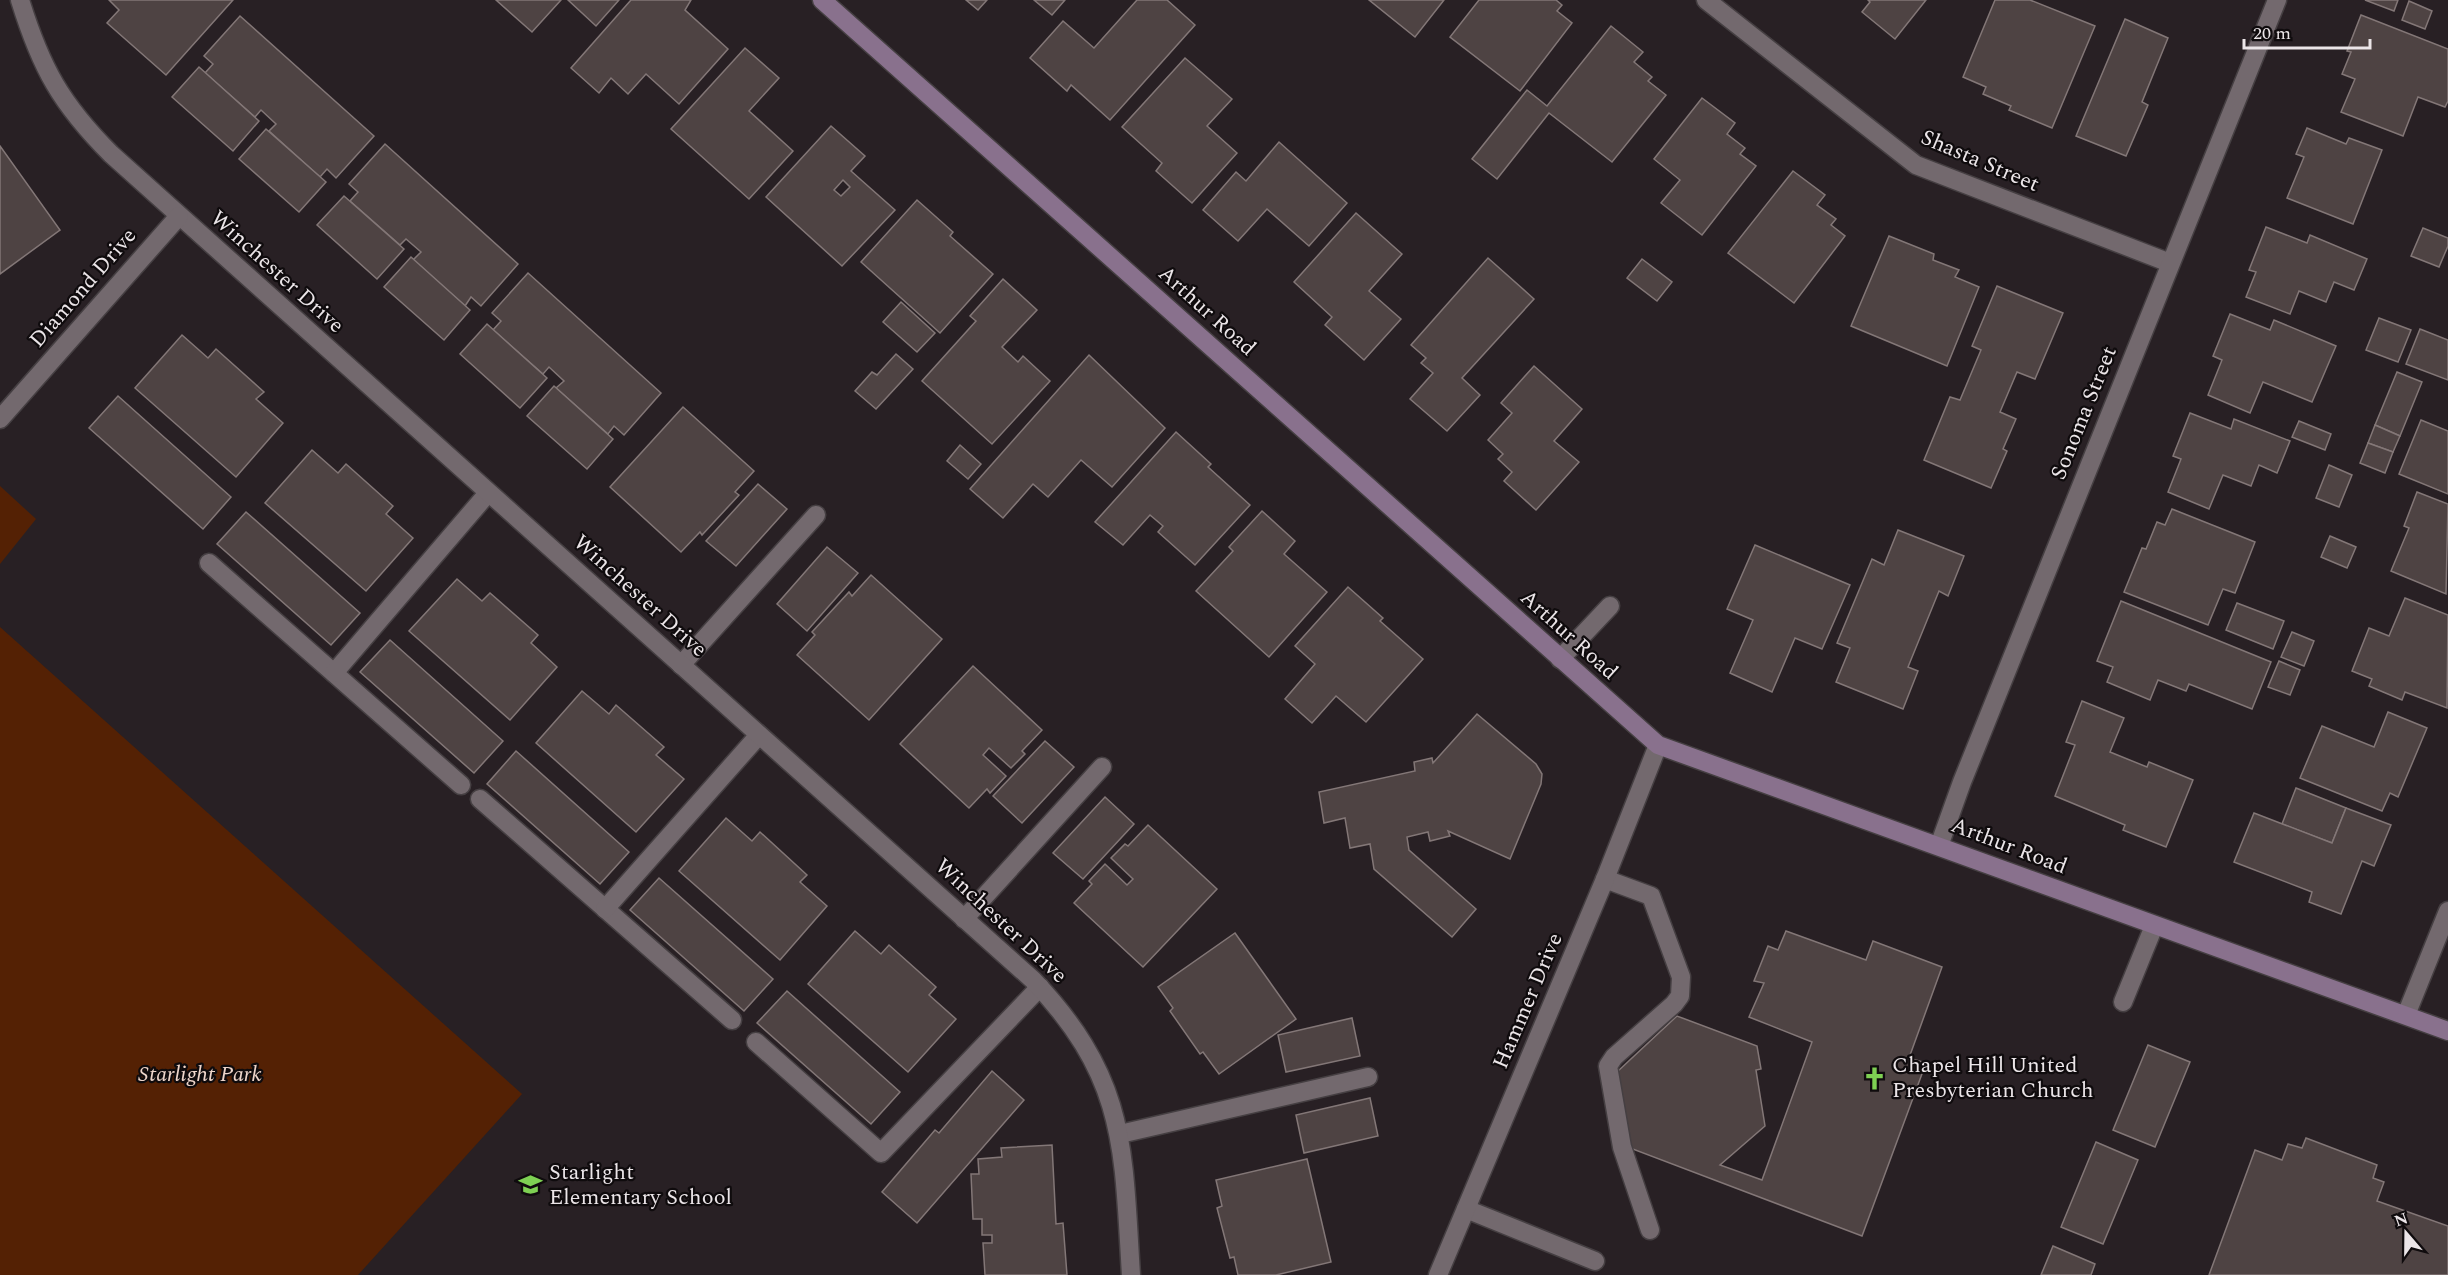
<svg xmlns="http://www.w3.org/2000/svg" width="2448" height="1275" viewBox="0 0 2448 1275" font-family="Spectral,serif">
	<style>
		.green { fill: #542104 }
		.building { fill: #4e4343; stroke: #837777; stroke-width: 1.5; fill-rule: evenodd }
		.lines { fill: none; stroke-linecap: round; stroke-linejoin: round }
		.lane-casing { stroke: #453f42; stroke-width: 21 }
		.street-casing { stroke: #453f42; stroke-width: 21 }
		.secondary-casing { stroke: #453f42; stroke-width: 21 }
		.lane { stroke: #73696e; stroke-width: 18 }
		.street { stroke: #73696e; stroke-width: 18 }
		.secondary { stroke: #89718d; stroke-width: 18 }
		.labels { text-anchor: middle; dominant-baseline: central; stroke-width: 4.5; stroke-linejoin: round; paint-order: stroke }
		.street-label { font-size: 22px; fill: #ebe5e8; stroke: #0f0b0d }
		.poi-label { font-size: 22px; fill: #ebe5e8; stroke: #0f0b0d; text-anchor: start }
		.park-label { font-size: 22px; font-style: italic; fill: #efd6cb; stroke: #0f0b0d }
	</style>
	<rect width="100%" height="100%" fill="#282024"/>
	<g class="green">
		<polygon points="0,486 36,519 0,564"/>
		<polygon points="0,627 522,1094 358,1275 0,1275"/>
	</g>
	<g class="building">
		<polygon points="109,0 233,0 166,75 107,23 119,10"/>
		<polygon points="496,0 561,0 532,32"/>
		<polygon points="568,0 619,0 596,26"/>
		<polygon points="631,0 691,0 685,10 728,49 679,104 646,74 628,94 611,78 599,93 571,68"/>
		<polygon points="966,0 987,0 978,10"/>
		<polygon points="1034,0 1065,0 1052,15"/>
		<polygon points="1137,0 1167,0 1195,25 1110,120 1071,85 1067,91 1030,58 1063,21 1094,48"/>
		<polygon points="1369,0 1444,0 1415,37"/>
		<polygon points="1479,0 1556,0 1562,5 1557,11 1572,23 1520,91 1450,37"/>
		<polygon points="1868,0 1926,0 1895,39 1862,12 1870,2"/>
		<polygon points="1995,0 2030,0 2095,26 2052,128 2009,110 2011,106 1983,94 1986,87 1963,77"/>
		<polygon points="2365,0 2398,0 2394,11"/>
		<polygon points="2409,1 2432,11 2425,29 2402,20"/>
		<polygon points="2361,15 2448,49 2448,101 2445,107 2418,97 2403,136 2341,112 2355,79 2342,74 2351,52 2347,51"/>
		<polygon points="240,16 374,136 336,178 327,169 320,177 269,131 276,124 261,110 255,117 205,73 213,64 204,56"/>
		<polygon points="2125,19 2168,38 2142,102 2148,105 2126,156 2076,136"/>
		<polygon points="1611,26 1643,52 1634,62 1652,77 1648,81 1666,95 1612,162 1549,113 1497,179 1472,159 1527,90 1547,106"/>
		<polygon points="745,48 779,78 749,111 793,151 749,199 671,129"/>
		<polygon points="1185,58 1232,99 1207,126 1237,153 1192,203 1156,171 1162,163 1122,127"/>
		<polygon points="199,67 259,121 233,151 172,97"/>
		<polygon points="1702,98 1735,123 1727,134 1745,148 1740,154 1756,166 1702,235 1661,203 1680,180 1654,159"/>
		<path d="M831,126L865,156L851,171L895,210L842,266L766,197ZM843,180L850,187L841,196L834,190Z"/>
		<polygon points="2307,128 2346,144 2349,138 2382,150 2353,224 2287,198 2304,157 2296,154"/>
		<polygon points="266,129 326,182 299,212 239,159"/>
		<polygon points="1279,142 1347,203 1309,246 1267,209 1238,241 1203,210 1236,172 1246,181"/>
		<polygon points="385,144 518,264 481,306 471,297 465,306 413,260 421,252 406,239 400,245 350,201 358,192 349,184"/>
		<polygon points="0,146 60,230 0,274"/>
		<polygon points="1793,171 1825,195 1817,205 1836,219 1831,225 1845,236 1794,303 1728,253"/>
		<polygon points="344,196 404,249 377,279 317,225"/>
		<polygon points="917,200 953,232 950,236 993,274 940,333 861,262"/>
		<polygon points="1356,213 1402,254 1369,291 1401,319 1364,360 1325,325 1332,317 1294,282"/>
		<polygon points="2266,227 2307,243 2310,235 2367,259 2354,290 2334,282 2326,302 2299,291 2290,314 2246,297 2256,272 2249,270"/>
		<polygon points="2423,228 2448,238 2448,246 2439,267 2411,256"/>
		<polygon points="1889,236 1934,254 1933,260 1959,270 1955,277 1979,287 1947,366 1851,326"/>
		<polygon points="411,257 470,310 444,340 384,287"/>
		<polygon points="1488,258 1534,299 1462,378 1480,395 1447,431 1410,399 1433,373 1421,363 1426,358 1411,345"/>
		<polygon points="1642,259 1672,282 1657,301 1627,278"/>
		<polygon points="528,273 661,393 624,435 614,426 608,434 556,388 564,381 549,367 543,374 493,330 501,321 492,313"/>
		<polygon points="1003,279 1037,310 1002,347 1018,362 1023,356 1050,381 992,444 922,381 976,321 970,316"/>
		<polygon points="1997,286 2063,313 2035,379 2017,372 2000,412 2016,419 2003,449 2007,451 1991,488 1924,460 1950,397 1960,400 1981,350 1972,346"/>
		<polygon points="901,302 935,333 917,352 883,322"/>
		<polygon points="2230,314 2270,330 2274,320 2336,346 2312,402 2263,382 2250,413 2208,395 2222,360 2213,356"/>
		<polygon points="2379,318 2411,330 2398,362 2366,350"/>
		<polygon points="487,324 547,378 520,408 460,354"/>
		<polygon points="2420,329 2448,340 2448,380 2406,364"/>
		<polygon points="182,335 208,358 216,349 264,392 256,399 283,423 236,477 135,388"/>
		<polygon points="896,354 913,369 876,409 855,391 872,372 877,375"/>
		<polygon points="1089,355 1165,428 1112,487 1081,460 1048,497 1033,484 1003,518 970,489"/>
		<polygon points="1534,366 1582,409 1554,441 1579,462 1536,510 1504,481 1512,472 1498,459 1503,454 1488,440 1512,413 1501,403"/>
		<polygon points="2397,372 2422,382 2400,436 2375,425"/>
		<polygon points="554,386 613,439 587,469 527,416"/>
		<polygon points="118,396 231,497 203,529 89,428"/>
		<polygon points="683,407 754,471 735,492 739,495 702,535 700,532 681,552 610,487"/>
		<polygon points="2190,413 2231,429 2234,419 2290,441 2277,473 2259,465 2251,486 2223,475 2209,509 2168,492 2181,459 2173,456"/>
		<polygon points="2421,420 2448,431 2448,494 2399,474"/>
		<polygon points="2299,421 2331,434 2325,450 2292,437"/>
		<polygon points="2375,425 2400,436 2393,452 2368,443"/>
		<polygon points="1176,432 1211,464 1208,467 1250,505 1195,565 1158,532 1163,526 1150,515 1123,545 1095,522"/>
		<polygon points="2368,443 2393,452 2385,473 2360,463"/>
		<polygon points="960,445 981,464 968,479 947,461"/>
		<polygon points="312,450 338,473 346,464 393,506 386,514 413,538 366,591 265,503"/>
		<polygon points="2329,465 2352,475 2339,507 2316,498"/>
		<polygon points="758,484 787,509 736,566 706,541"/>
		<polygon points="2417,492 2448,504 2446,594 2391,571 2409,528 2404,526"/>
		<polygon points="2172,509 2255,542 2235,593 2223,589 2208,625 2124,592 2142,548 2146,549 2157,522 2165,525"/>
		<polygon points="1262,511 1295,541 1284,554 1327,592 1269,657 1196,591 1233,551 1229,547"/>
		<polygon points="246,512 360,613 331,645 217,544"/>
		<polygon points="1898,530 1964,556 1948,596 1939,591 1908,667 1918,671 1903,709 1836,682 1850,648 1837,643 1872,559 1884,565"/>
		<polygon points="2330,536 2356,547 2347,568 2321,557"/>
		<polygon points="1755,545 1850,585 1822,649 1795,638 1772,692 1730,673 1753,620 1727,609"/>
		<polygon points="827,547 858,573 807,631 777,604"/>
		<polygon points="871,575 942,639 869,720 797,655 815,635 812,632 849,592 852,596"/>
		<polygon points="457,579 482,601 490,593 538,635 531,643 557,667 510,720 409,631"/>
		<polygon points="1348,587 1383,618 1380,621 1423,659 1366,722 1336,696 1312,723 1285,699 1315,664 1295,646"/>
		<polygon points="2405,598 2448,615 2447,708 2405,692 2402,700 2369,686 2372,679 2352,671 2369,628 2389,636"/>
		<polygon points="2121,601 2271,662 2252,709 2189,684 2186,691 2158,680 2150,700 2107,682 2113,667 2097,661"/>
		<polygon points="2237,603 2284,621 2273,649 2226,630"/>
		<polygon points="2292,632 2314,641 2304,666 2281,657"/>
		<polygon points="390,640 503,741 474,773 360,672"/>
		<polygon points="2279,661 2300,670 2290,695 2268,687"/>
		<polygon points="973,666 1042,730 1022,751 1025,754 1011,768 989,748 983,755 1006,776 990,793 987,789 969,808 900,744"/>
		<polygon points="582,691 609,714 616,705 664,747 656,755 684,779 636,832 536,743"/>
		<polygon points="2082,701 2124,718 2110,752 2147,767 2149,762 2193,780 2166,847 2123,830 2125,825 2055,796 2075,745 2066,742"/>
		<polygon points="2388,712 2427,728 2398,797 2390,793 2382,811 2300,778 2322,726 2374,747"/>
		<polygon points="1477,714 1536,764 1542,774 1541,784 1510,859 1448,831 1450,836 1430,841 1428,832 1407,837 1409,850 1476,909 1452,937 1374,869 1370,844 1350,848 1345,818 1324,823 1319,792 1415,771 1414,762 1432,758 1433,763"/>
		<polygon points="1045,741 1074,767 1022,823 993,796"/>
		<polygon points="516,751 629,852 600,884 487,784"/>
		<polygon points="2296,788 2346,808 2332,843 2282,824"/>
		<polygon points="1105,797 1134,824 1083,879 1053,853"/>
		<polygon points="2346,808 2391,825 2374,866 2362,861 2341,914 2309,902 2312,892 2234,862 2254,813 2332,843"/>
		<polygon points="726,818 752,841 760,832 807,875 800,882 827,906 780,960 679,871"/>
		<polygon points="1148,825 1217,889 1143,967 1074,903 1092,884 1089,881 1105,864 1127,885 1133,879 1111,858 1125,844 1128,846"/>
		<polygon points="659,878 773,979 744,1011 630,910"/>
		<polygon points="855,931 881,954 889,945 936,987 929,995 956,1019 908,1072 808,984"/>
		<polygon points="1786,931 1866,960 1873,941 1942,967 1909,1058 1926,1063 1862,1236 1630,1148 1617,1072 1677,1016 1757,1046 1761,1069 1756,1070 1765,1126 1720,1165 1762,1180 1812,1042 1749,1017 1764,983 1754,981 1768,946 1778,950"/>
		<polygon points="1235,933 1296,1019 1219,1074 1203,1052 1200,1054 1170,1011 1173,1008 1158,987"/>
		<polygon points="787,991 900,1092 871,1124 757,1023"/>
		<polygon points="1352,1018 1360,1056 1286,1072 1278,1035"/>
		<polygon points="2148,1045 2190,1062 2155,1147 2113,1130"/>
		<polygon points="992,1071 1024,1100 917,1223 882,1192 935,1130 939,1133"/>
		<polygon points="1370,1098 1378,1136 1304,1153 1296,1115"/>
		<polygon points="2306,1138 2377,1165 2373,1178 2384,1182 2377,1201 2448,1226 2448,1275 2209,1275 2255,1150 2282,1160 2288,1144 2302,1148"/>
		<polygon points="2096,1142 2138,1160 2103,1244 2061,1227"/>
		<polygon points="1052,1145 1056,1224 1063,1223 1067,1275 985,1275 983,1243 992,1243 992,1235 982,1235 982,1219 973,1219 971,1174 979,1174 978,1159 1002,1157 1001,1148"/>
		<polygon points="1307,1159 1331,1262 1276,1275 1238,1275 1234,1257 1230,1258 1217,1208 1222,1206 1216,1180"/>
		<polygon points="2053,1246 2095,1264 2091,1275 2041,1275"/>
	</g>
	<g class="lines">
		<defs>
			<g id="lane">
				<polyline points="209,563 461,785"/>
				<polyline points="1560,659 1610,606"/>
				<polyline points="681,665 816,515"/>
				<polyline points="334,673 488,493"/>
				<polyline points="480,799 732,1020"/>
				<polyline points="1605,879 1651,896 1681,977 1680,996 1674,1004 1614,1057 1608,1066 1622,1147 1650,1230"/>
				<polyline points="605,909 759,735"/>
				<polyline points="964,919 1102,767"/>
				<polyline points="2123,1002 2154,926"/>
				<polyline points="756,1042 881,1153 1040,987"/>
				<polyline points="1120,1134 1368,1077"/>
				<polyline points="1466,1209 1595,1261"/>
			</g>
			<g id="street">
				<path d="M20,0C41,68 61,104 111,154L1033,980C1127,1079 1123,1147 1131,1275"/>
				<polyline points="1706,0 1916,165 2170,263"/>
				<polyline points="0,419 179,216"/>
				<polyline points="1939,846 1962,782 2277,0"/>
				<polyline points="2406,1015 2448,911"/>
				<polyline points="1438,1275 1605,879 1658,745"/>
			</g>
			<polyline id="secondary" points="822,0 1658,745 2448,1031"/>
		</defs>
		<use href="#lane" class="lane-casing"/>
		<use href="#street" class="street-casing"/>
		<use href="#secondary" class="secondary-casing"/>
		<use href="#lane" class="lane"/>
		<use href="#street" class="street"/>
		<use href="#secondary" class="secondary"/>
	</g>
	<defs>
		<symbol id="church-bare" viewBox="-9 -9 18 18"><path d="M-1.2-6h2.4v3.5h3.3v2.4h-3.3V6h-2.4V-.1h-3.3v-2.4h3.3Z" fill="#7ed053" stroke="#0f0b0d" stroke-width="2.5" paint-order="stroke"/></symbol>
		<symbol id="school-bare" viewBox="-9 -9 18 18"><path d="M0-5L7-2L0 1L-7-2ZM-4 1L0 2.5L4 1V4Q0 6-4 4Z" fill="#7ed053" stroke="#0f0b0d" stroke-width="2.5" paint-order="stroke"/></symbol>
	</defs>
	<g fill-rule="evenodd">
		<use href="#church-bare" x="1858" y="1062" width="33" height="33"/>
		<use href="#school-bare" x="514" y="1168" width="33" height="33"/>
	</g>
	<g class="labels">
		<g class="street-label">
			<text transform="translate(1980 161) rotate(23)">Shasta Street</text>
			<text transform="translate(277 272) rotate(42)">Winchester Drive</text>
			<text transform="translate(83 288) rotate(-49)">Diamond Drive</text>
			<text transform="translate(1207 311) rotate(42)">Arthur Road</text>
			<text transform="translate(2084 413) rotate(-68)">Sonoma Street</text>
			<text transform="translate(640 596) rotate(42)">Winchester Drive</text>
			<text transform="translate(1569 635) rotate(42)">Arthur Road</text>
			<text transform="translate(2009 846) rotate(21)">Arthur Road</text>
			<text transform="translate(1001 921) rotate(43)">Winchester Drive</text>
			<text transform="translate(1528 1001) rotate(-67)">Hammer Drive</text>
		</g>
		<g class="poi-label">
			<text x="1892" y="1065">Chapel Hill United<tspan x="1892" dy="25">Presbyterian Church</tspan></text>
			<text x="549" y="1172">Starlight<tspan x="549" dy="25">Elementary School</tspan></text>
		</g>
		<g class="park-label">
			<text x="200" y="1074">Starlight Park</text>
		</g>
	</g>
	<g transform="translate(2406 1233) rotate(340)" stroke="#0f0b0d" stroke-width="4.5" paint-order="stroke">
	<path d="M0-4.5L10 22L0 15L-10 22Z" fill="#ebe5e8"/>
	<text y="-9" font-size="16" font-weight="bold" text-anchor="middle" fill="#ebe5e8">N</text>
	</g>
	<path d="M2244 39v9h126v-9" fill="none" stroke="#ebe5e8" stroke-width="3"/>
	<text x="2253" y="39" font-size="18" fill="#ebe5e8" stroke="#0f0b0d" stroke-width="4.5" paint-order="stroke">20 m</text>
</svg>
